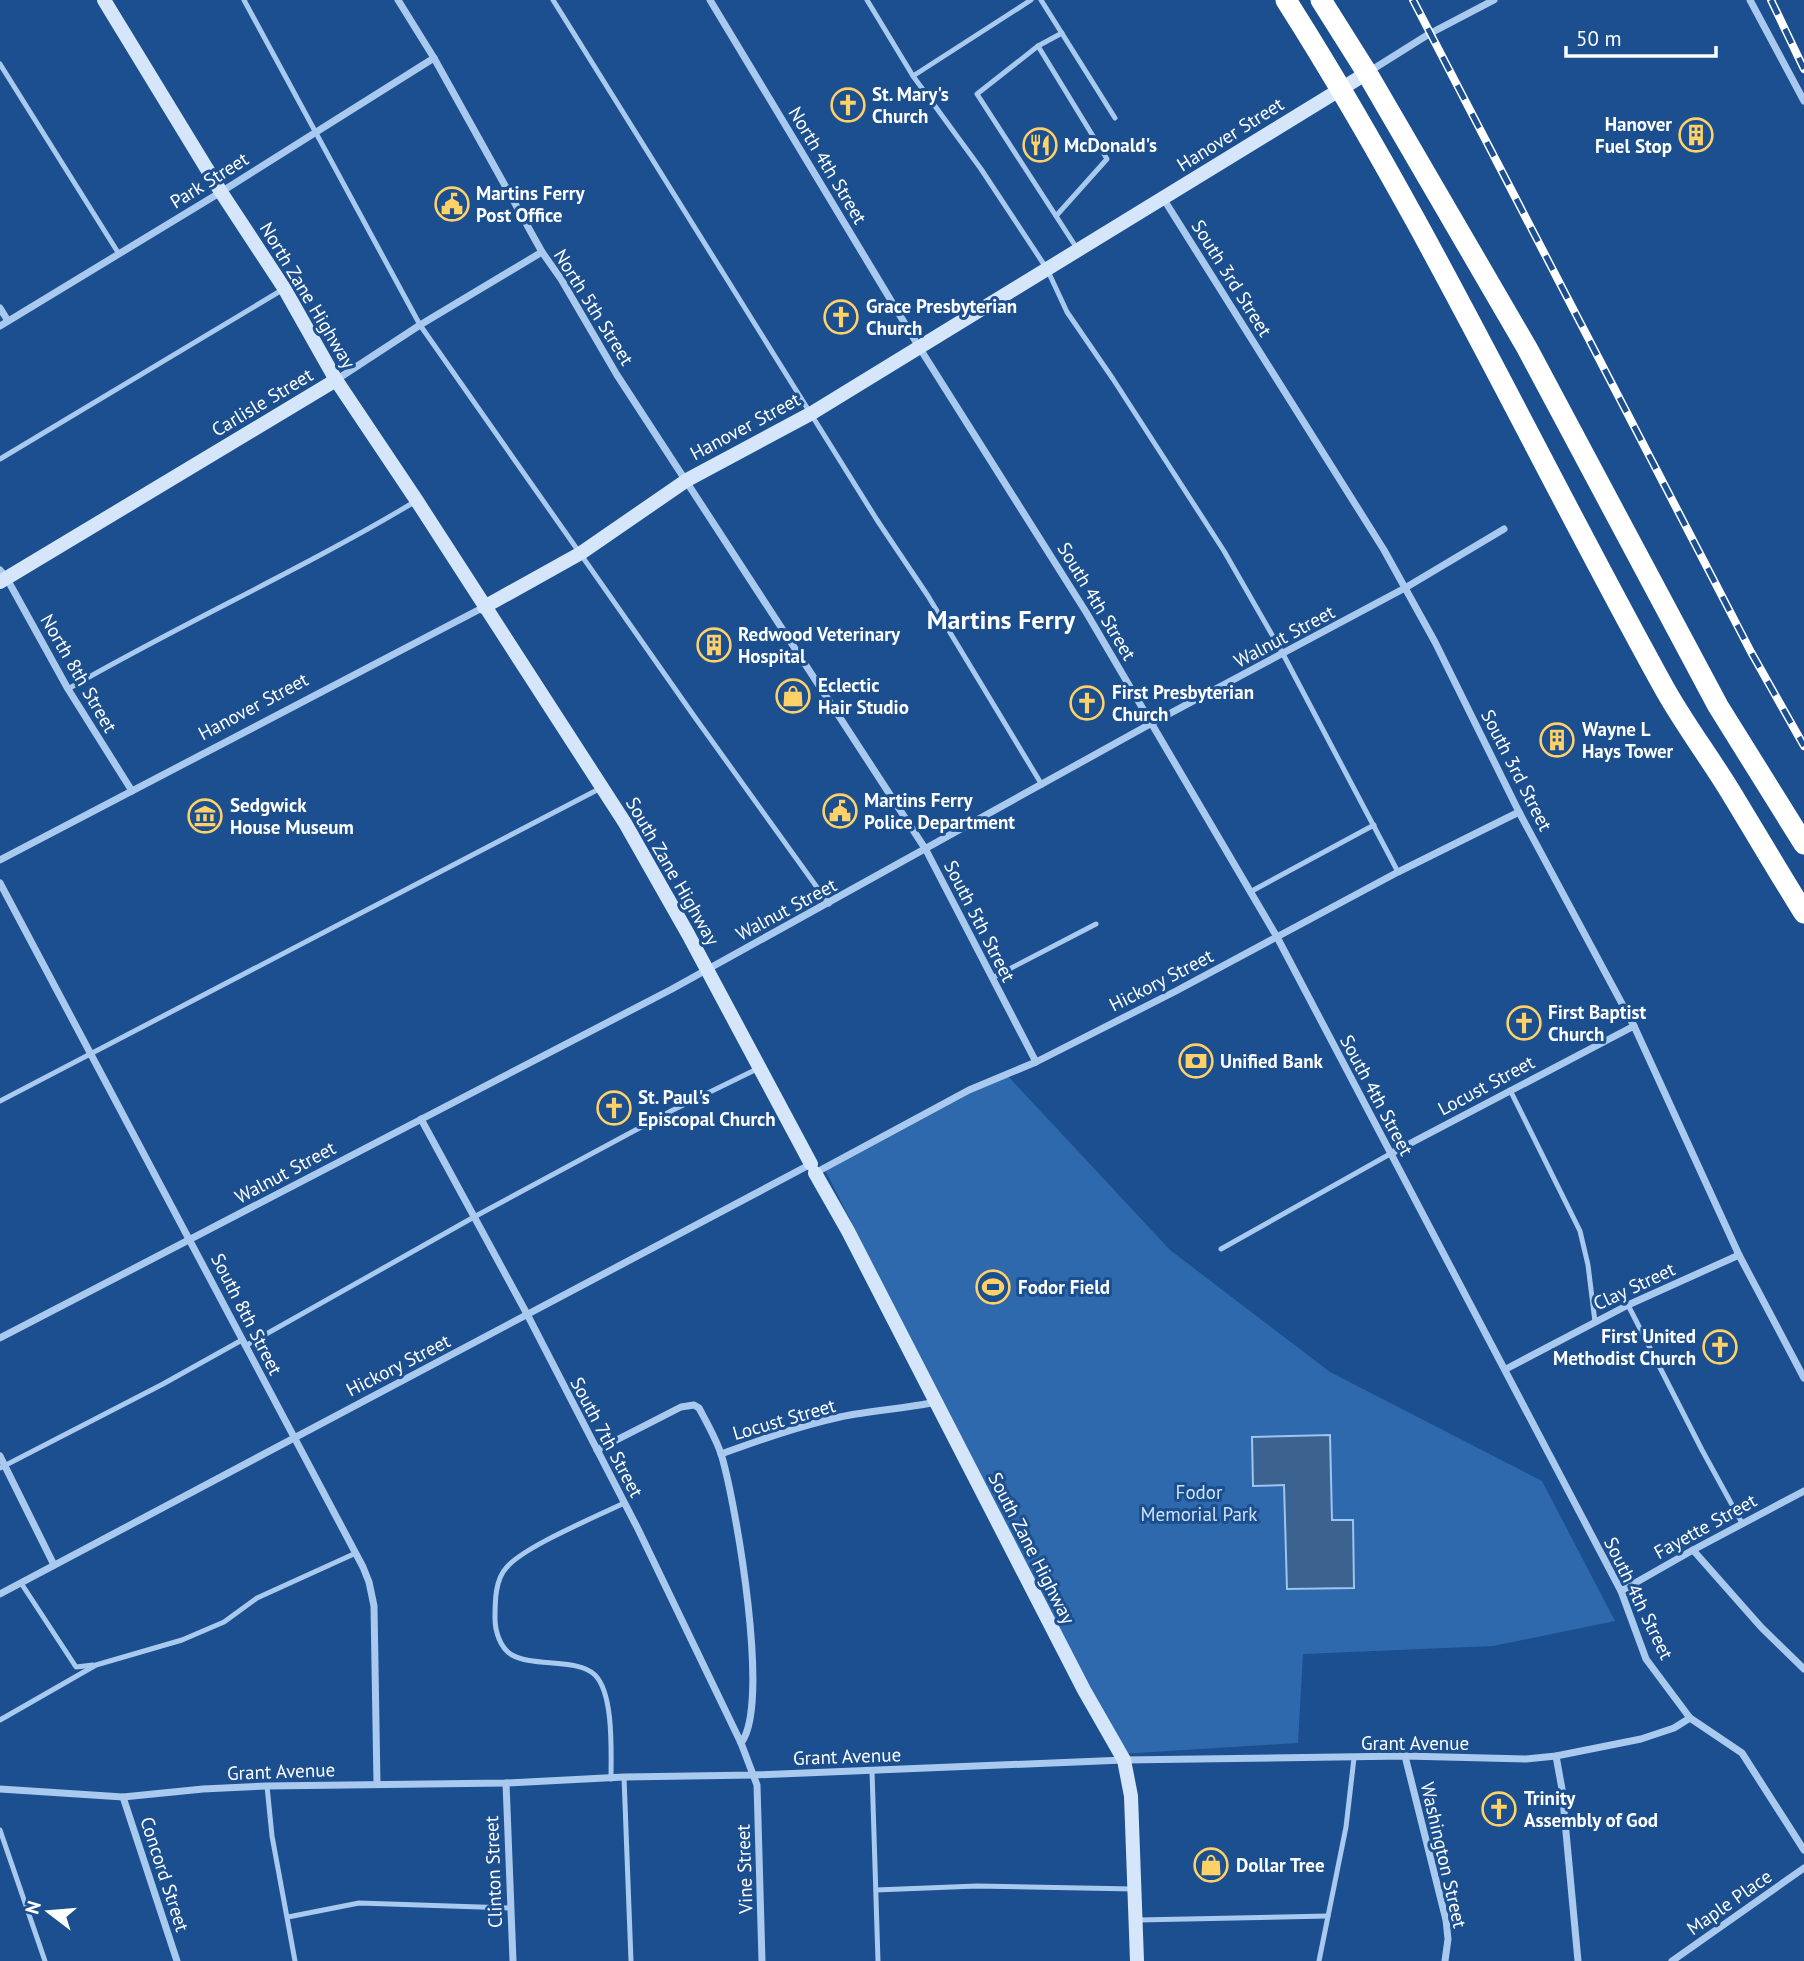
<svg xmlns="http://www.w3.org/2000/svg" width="1804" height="1961" viewBox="0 0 1804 1961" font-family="'PT Sans',sans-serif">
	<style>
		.green { fill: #2e69ad }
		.water { fill: #3c6290; stroke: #9cc4f0; stroke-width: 2 }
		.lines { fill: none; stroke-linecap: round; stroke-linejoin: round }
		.lane { stroke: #a9c9ee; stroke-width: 5 }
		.street { stroke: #a9c9ee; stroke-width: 7 }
		.secondary { stroke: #d6e6fa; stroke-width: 14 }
		.highway { stroke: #fff; stroke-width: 21 }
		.rail-casing { stroke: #fff; stroke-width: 8 }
		.rail { stroke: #1b4f8f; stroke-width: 5; stroke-dasharray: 16; stroke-linecap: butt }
		.labels { text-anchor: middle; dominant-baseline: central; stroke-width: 6; stroke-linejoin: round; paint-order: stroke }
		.poi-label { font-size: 19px; font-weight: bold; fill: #fff; stroke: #1b4f8f; text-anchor: start }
		.street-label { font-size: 19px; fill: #fff; stroke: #1b4f8f }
		.park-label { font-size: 19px; fill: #cfe3fa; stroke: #1b4f8f }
		.district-label { font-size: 26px; font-weight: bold; fill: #fff; stroke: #1b4f8f }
	</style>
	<rect width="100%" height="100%" fill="#1b4f8f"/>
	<polygon class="green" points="1006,1074 1170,1250 1330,1372 1542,1481 1615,1621 1493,1646 1303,1654 1298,1743 1121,1754 824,1168"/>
	<polygon class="water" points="1330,1435 1332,1520 1353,1520 1354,1588 1287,1589 1284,1485 1253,1486 1252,1437"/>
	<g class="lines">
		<g class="lane">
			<polyline points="244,0 420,325 694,716 829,904"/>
			<polyline points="553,0 877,520 928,596 1042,785"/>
			<polyline points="867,0 913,76 981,169 1047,269 1067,312 1113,379 1224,551 1283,654 1398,872"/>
			<polyline points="1041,0 1115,118"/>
			<polyline points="1062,33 1038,46 977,94 1078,250"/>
			<polyline points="1038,46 1107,159 1056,216"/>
			<polyline points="0,64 119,254"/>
			<polyline points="913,76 1031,0"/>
			<polyline points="0,459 282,290"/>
			<path d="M68,689C182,623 303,569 416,501"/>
			<polyline points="1250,892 1374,825"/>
			<polyline points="992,978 1096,924"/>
			<polyline points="1510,1090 1580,1231 1588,1265 1595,1322"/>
			<polyline points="0,1101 599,789"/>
			<polyline points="1221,1249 1390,1154"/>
			<polyline points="1628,1305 1702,1450 1742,1523"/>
			<polyline points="245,1346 474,1217 671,1111 759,1068"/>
			<polyline points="0,1468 163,1384 242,1340"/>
			<polyline points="21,1583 76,1667 93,1665"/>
			<polyline points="0,1720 96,1665 182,1640 224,1622 257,1598 356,1553"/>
			<polyline points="872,1771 878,1961"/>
			<polyline points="624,1777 631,1961"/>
			<path d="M611,1779C611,1753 614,1694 595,1675C578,1658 533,1667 512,1655C500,1648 495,1631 495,1618C495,1602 495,1579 507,1567C525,1546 596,1517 624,1503"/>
			<polyline points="267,1786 272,1836 295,1961"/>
			<polyline points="0,1830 45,1961"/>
			<polyline points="876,1890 977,1886 1134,1889"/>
			<polyline points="288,1917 359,1903 511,1908"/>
			<polyline points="1138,1920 1328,1916"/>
			<polyline points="1319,1961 1346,1827 1354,1758"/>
		</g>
		<g class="street">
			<polyline points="398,0 434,58 542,252 561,279 617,375 926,850 1036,1062"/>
			<polyline points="710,0 919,347 1086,612 1277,937 1621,1591 1646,1659 1690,1718 1742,1753 1804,1850"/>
			<polyline points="1750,0 1804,101"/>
			<polyline points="1370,71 1429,34 1494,0"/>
			<polyline points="1163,198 1384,550 1435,642 1519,812 1634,1026 1739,1255 1804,1378"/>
			<polyline points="0,308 8,321"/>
			<polyline points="0,326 221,192 434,58"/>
			<polyline points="336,380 420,325 542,252"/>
			<polyline points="0,570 6,577 68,689 132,791"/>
			<polyline points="0,860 484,607"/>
			<polyline points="0,883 363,1567 369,1582 374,1606 377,1784"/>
			<polyline points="421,1119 527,1314 638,1529 741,1743 757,1785 762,1961"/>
			<polyline points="1390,1154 1634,1026"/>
			<polyline points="0,1338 672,989 1152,723 1405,588 1504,529"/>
			<polyline points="1506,1369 1628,1305 1739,1255"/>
			<path d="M597,1450L681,1407L694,1405L699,1408C707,1423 717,1440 722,1457C736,1506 771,1705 741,1743"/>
			<path d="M721,1454C760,1440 799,1426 840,1417C871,1410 904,1409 936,1402"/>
			<polyline points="0,1456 54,1565"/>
			<polyline points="1693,1550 1761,1627 1804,1669"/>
			<polyline points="1621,1591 1693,1550 1804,1491"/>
			<path d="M0,1594C269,1449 540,1307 811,1164L815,1173L969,1090L1036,1062L1176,991L1398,872L1519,812"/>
			<polyline points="1405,1756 1446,1920 1448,1939 1445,1961"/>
			<polyline points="1556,1756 1562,1789 1578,1961"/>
			<polyline points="506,1783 513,1961"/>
			<polyline points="0,1789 123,1797 203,1789 267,1786 506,1783 624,1777 754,1775 1124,1760 1405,1756 1526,1759 1556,1756 1641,1739 1674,1728 1690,1718"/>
			<polyline points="123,1797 177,1961"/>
			<polyline points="1672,1961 1804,1868"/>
		</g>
		<g class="secondary">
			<polyline points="104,0 221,192 284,288 336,380 417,501 625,823 688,934 811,1164"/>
			<polyline points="0,582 336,380"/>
			<polyline points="484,607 581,553 687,480 812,413 1367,73"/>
			<polyline points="815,1173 848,1231 1084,1690 1124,1760 1131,1796 1137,1961"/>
		</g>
		<g class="highway">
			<path d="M1286,0C1426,220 1536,456 1662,684C1682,721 1708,755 1730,791C1755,832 1779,873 1804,913"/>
			<polyline points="1321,0 1367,73 1527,348 1718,706 1804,844"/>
		</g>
		<defs>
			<g id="rail">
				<polyline points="1413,0 1751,652 1804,746"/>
				<polyline points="1771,0 1804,69"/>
			</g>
		</defs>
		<use href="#rail" class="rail-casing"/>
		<use href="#rail" class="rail"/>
	</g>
	<defs>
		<symbol id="church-ring" viewBox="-11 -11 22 22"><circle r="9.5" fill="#1b4f8f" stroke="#ffd166" stroke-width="1.5"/><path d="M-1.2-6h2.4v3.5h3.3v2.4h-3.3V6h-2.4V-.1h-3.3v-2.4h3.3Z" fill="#ffd166"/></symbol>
		<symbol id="building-ring" viewBox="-11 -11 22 22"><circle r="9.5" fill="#1b4f8f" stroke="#ffd166" stroke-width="1.5"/><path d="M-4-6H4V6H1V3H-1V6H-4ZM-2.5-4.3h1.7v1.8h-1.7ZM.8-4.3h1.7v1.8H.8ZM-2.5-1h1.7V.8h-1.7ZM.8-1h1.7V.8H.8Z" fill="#ffd166"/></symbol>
		<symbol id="restaurant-ring" viewBox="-11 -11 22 22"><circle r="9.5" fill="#1b4f8f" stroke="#ffd166" stroke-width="1.5"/><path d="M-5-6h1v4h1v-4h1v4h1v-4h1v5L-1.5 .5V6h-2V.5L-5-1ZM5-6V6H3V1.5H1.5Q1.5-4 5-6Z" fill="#ffd166"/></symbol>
		<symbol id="civic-ring" viewBox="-11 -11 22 22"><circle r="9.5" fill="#1b4f8f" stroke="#ffd166" stroke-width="1.5"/><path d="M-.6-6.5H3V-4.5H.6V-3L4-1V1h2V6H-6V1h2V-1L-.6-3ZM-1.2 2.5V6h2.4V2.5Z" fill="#ffd166"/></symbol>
		<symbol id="shop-ring" viewBox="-11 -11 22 22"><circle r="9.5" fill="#1b4f8f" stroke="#ffd166" stroke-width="1.5"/><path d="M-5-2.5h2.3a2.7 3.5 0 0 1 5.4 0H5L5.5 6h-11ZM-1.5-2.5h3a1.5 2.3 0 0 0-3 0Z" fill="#ffd166"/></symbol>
		<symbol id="museum-ring" viewBox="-11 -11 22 22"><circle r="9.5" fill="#1b4f8f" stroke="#ffd166" stroke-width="1.5"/><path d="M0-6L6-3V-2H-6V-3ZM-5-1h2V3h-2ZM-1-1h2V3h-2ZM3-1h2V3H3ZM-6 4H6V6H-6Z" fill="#ffd166"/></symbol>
		<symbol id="bank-ring" viewBox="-11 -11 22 22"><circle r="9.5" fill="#1b4f8f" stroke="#ffd166" stroke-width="1.5"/><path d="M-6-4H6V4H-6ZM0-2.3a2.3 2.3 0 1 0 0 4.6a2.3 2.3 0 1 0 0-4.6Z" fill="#ffd166"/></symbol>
		<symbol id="stadium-ring" viewBox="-11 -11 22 22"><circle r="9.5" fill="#1b4f8f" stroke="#ffd166" stroke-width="1.5"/><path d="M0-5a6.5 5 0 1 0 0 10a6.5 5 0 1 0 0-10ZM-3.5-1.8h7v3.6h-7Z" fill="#ffd166"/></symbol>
	</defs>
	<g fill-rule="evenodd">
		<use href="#church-ring" x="829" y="86" width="38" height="38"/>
		<use href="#building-ring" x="1677" y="116" width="38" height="38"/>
		<use href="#restaurant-ring" x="1021" y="126" width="38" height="38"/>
		<use href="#civic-ring" x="433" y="185" width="38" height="38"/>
		<use href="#church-ring" x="822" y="298" width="38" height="38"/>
		<use href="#building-ring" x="695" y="626" width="38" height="38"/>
		<use href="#shop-ring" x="774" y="677" width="38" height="38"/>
		<use href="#church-ring" x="1068" y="684" width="38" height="38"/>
		<use href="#building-ring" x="1538" y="721" width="38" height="38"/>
		<use href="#civic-ring" x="821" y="792" width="38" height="38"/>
		<use href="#museum-ring" x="186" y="797" width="38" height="38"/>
		<use href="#church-ring" x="1505" y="1004" width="38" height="38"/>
		<use href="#bank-ring" x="1177" y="1042" width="38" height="38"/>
		<use href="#church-ring" x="595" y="1089" width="38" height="38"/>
		<use href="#stadium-ring" x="974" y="1268" width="38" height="38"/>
		<use href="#church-ring" x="1701" y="1328" width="38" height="38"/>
		<use href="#church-ring" x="1480" y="1790" width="38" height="38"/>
		<use href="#shop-ring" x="1192" y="1846" width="38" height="38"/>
	</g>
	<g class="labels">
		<g class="poi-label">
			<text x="872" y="94">St. Mary's<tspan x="872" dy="22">Church</tspan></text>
			<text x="1672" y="124" text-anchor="end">Hanover<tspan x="1672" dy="22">Fuel Stop</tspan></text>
			<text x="1064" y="145">McDonald's</text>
			<text x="476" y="193">Martins Ferry<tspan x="476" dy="22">Post Office</tspan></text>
			<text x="866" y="306">Grace Presbyterian<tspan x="866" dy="22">Church</tspan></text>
			<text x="738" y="634">Redwood Veterinary<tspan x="738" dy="22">Hospital</tspan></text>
			<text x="818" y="685">Eclectic<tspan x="818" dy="22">Hair Studio</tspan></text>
			<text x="1112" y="692">First Presbyterian<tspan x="1112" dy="22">Church</tspan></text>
			<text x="1582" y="729">Wayne L<tspan x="1582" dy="22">Hays Tower</tspan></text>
			<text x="864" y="800">Martins Ferry<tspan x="864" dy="22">Police Department</tspan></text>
			<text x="230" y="805">Sedgwick<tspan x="230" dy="22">House Museum</tspan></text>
			<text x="1548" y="1012">First Baptist<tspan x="1548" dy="22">Church</tspan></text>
			<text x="1220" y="1061">Unified Bank</text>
			<text x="638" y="1097">St. Paul's<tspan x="638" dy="22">Episcopal Church</tspan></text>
			<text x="1018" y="1287">Fodor Field</text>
			<text x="1696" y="1336" text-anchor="end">First United<tspan x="1696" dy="22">Methodist Church</tspan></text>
			<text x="1524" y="1798">Trinity<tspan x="1524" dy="22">Assembly of God</tspan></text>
			<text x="1236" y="1865">Dollar Tree</text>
		</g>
		<g class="street-label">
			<text transform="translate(1230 134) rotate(-32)">Hanover Street</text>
			<text transform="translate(828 165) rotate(59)">North 4th Street</text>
			<text transform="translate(209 180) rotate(-32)">Park Street</text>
			<text transform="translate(1232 278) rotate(58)">South 3rd Street</text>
			<text transform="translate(308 295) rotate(59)">North Zane Highway</text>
			<text transform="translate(594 307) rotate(58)">North 5th Street</text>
			<text transform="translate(262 402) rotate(-31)">Carlisle Street</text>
			<text transform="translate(745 426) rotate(-28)">Hanover Street</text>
			<text transform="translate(1097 601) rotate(59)">South 4th Street</text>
			<text transform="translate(1284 636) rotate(-28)">Walnut Street</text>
			<text transform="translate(79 673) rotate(60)">North 8th Street</text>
			<text transform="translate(253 706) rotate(-28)">Hanover Street</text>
			<text transform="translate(1517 770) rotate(63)">South 3rd Street</text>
			<text transform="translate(673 871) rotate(60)">South Zane Highway</text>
			<text transform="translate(786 909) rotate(-28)">Walnut Street</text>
			<text transform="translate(980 921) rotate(63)">South 5th Street</text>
			<text transform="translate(1161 980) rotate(-27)">Hickory Street</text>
			<text transform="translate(1486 1085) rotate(-28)">Locust Street</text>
			<text transform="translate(1377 1095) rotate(62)">South 4th Street</text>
			<text transform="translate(285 1172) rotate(-28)">Walnut Street</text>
			<text transform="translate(1634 1286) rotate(-25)">Clay Street</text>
			<text transform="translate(247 1314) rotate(63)">South 8th Street</text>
			<text transform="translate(398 1365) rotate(-27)">Hickory Street</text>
			<text transform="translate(784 1419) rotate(-16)">Locust Street</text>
			<text transform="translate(607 1437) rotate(62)">South 7th Street</text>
			<text transform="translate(1705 1526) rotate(-29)">Fayette Street</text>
			<text transform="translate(1032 1548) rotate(63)">South Zane Highway</text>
			<text transform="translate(1639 1598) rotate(64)">South 4th Street</text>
			<text x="1415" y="1743">Grant Avenue</text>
			<text transform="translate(847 1756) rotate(-2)">Grant Avenue</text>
			<text transform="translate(281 1771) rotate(-2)">Grant Avenue</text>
			<text transform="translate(1444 1855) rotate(77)">Washington Street</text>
			<text transform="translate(744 1869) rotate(-92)">Vine Street</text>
			<text transform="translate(493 1872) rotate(-92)">Clinton Street</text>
			<text transform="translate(165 1874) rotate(72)">Concord Street</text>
			<text transform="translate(1729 1902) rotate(-35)">Maple Place</text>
		</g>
		<g class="park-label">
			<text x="1199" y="1492">Fodor<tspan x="1199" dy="22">Memorial Park</tspan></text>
		</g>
		<g class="district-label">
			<text x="1001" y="619">Martins Ferry</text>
		</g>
	</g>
	<g transform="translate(49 1912) rotate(286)" stroke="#1b4f8f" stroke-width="5" paint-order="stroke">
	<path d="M0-5L12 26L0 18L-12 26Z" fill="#ffffff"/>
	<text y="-10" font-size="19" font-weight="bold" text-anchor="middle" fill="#ffffff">N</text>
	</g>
	<path d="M1566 46v10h150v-10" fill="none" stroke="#ffffff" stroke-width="3.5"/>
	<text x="1576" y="46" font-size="21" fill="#ffffff" stroke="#1b4f8f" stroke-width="5" paint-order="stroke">50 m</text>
</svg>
